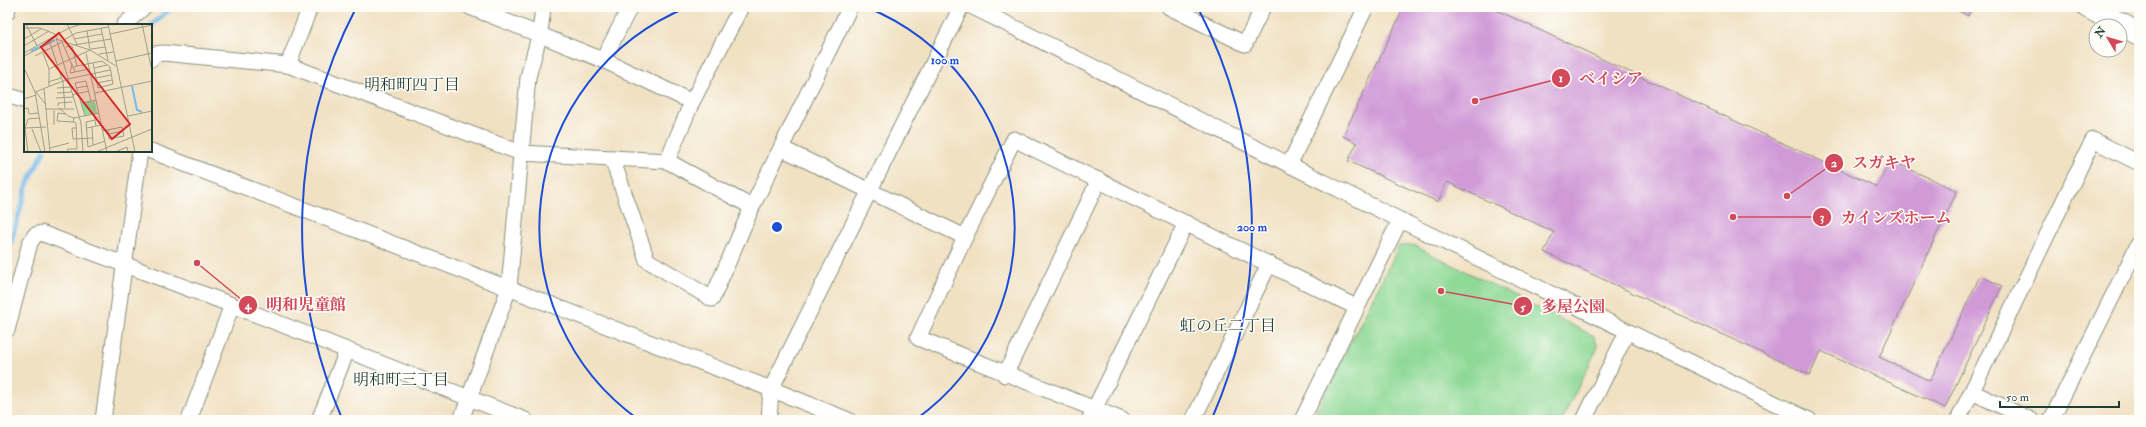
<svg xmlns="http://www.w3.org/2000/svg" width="2146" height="427" viewBox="0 0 2146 427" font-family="'IM FELL Double Pica','Noto Serif JP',serif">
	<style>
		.green { fill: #8fd996; stroke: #578b65 }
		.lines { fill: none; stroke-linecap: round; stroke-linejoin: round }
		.stream { stroke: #75bbec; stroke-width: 4.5 }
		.building { fill: #d09ad7 }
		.minor-casing { stroke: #888f7c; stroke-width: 17 }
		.highway-casing { stroke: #888f7c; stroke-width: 24 }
		.minor { stroke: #fff; stroke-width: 15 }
		.highway { stroke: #fff; stroke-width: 22 }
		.ring { fill: none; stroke: #1d4ed8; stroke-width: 2 }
		.labels { text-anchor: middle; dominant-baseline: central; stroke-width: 3; stroke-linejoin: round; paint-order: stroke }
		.neighbourhood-label { font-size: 16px; fill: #1f3d34; stroke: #fdfcf7 }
		.inset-river { fill: none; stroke: #75bbec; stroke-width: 2 }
		.inset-road { fill: none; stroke: #9d9f8a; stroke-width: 1 }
		.view { fill: #d62828; fill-opacity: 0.15; stroke: #d62828; stroke-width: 2 }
		.inset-edge { fill: none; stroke: #1f3d34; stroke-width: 2 }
		.centre { fill: #1d4ed8; stroke: #fdfcf7; stroke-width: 2 }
		.ring-label { font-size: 12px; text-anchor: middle; font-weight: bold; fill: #1d4ed8; stroke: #fdfcf7; stroke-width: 3; stroke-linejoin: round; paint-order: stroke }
		.leader { fill: none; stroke: #d1495b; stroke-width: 1.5 }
		.callout-dot { fill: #d1495b; stroke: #fdfcf7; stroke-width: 1.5 }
		.mark-label { font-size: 12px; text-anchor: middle; font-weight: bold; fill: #fff }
		.callout-label { font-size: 16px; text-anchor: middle; font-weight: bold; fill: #d1495b; stroke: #fdfcf7; stroke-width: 3; stroke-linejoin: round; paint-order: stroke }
	</style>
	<rect width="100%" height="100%" fill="#fdfcf7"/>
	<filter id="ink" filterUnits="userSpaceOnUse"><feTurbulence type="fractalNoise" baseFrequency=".025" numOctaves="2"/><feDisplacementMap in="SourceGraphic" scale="8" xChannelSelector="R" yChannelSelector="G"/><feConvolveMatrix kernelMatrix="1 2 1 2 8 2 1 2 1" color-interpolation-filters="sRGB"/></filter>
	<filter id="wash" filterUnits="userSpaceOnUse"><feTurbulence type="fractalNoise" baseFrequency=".012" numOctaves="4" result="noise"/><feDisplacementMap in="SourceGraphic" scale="16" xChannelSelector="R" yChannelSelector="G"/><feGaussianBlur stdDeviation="0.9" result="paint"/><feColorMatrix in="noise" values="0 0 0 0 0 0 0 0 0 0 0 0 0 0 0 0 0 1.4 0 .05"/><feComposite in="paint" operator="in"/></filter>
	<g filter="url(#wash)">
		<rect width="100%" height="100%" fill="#f1e1c3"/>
		<polygon class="green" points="1413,245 1594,336 1598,347 1562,420 1312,420 1399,246"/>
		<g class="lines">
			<g class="stream">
				<polyline points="151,26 172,7"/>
				<polyline points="7,257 27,185 44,151"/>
			</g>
		</g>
		<g id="blocks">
			<g class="building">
				<polygon points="1404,7 1490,7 1877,187 1890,160 1957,191 1879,357 1930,381 1980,276 2002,286 1945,408 1821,351 1810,375 1544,252 1554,232 1447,182 1438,202 1348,161 1357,143 1343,136"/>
				<polygon points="1951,7 1972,7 1968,16"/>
			</g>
		</g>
	</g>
	<g filter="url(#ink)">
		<use href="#blocks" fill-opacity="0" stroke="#888f7c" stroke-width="1"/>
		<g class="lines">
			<defs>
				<g id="minor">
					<polyline points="470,7 603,60 692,102"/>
					<polyline points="973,7 1400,220 1809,420"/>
					<polyline points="1169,7 1245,44 1263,7"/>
					<polyline points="7,12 8,7"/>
					<polyline points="124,25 144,7"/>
					<polyline points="151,59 155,54 163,53 288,65 521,153 667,161 752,207"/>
					<polyline points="603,60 630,7"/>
					<polyline points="288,65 310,7"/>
					<polyline points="7,95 25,101"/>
					<polyline points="781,148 965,237"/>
					<polyline points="151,151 771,389 848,420"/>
					<polyline points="612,158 647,260 712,299 752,207 850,7"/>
					<polyline points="667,161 692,102 741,7"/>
					<polyline points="1289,165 1366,7"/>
					<polyline points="7,330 30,243 35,235 41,233 232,305 525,420"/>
					<polyline points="1005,375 1099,180"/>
					<polyline points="1972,392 2031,420"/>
					<polyline points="103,420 140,151"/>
					<polyline points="189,420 232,305"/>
					<polyline points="319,420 347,351"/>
					<polyline points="461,420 509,288 528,77 540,33 543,7"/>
					<polyline points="769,420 771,389 961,7"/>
					<polyline points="1089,420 1186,223"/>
					<polyline points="1122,420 918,338 965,237 1014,139 1356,307"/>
					<polyline points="1193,420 1269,264"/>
					<polyline points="1302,420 1400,220"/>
					<polyline points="1584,420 1627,332"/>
					<polyline points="1958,420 2093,140 2139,163"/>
					<polyline points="2051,420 2139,243"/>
				</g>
				<polyline id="highway" points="2088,7 2139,34"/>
			</defs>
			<use href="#minor" class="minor-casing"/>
			<use href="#highway" class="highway-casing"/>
			<use href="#minor" class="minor"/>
			<use href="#highway" class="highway"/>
		</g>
	</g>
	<g class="ring">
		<path d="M639 420A237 237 0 0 1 688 7M866 7A237 237 0 0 1 915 420"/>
		<path d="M341 416A475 475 0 0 1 356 8M1198 8A475 475 0 0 1 1213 416"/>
	</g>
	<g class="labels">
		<g class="neighbourhood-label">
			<text x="412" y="85">明和町四丁目</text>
			<text x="1228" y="326">虹の丘二丁目</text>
			<text x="401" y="380">明和町三丁目</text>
		</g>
	</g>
	<g transform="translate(24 24)">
		<rect width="128" height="128" fill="#f1e1c3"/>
		<path d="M71,77L73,89L61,91L57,79Z" fill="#8fd996"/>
		<path class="inset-river" d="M7,27L31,16M108,62L113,86L118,88"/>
		<path class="inset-road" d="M2,0L13,22M43,0L53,20M84,0L111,128M118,0L128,47M0,4H16L31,10L57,99L59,128M77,4L84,36M63,7L66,26M86,10L128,1M0,15L17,5M32,15L66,26L92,42M50,15L78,10M40,16L52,9L84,3M50,21L87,15M0,22L25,7M42,23L48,22L53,42M67,25L81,23M0,29L45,4L58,0M19,29L25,45V62M62,29L83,128M75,30L89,28M0,32L26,19L39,58L41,84M11,32L38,18L51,48M92,37L128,29M48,40L46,49L65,45M50,43L53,42L78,37L86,43L89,60L74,64L69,39M0,44L11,68L21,128M70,44L83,41M25,45L66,26M72,54L87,51M24,58L37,54M73,59L88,56M33,64L46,63M52,64L64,62M20,65L26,128M11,68L44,55L86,46M12,68L22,81M33,69L48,68M71,69L128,57M48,71L65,67M32,74L49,73M0,75L12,71M57,79L72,76M34,82V79L48,78M35,84L44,92L50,94L75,89M0,85L4,84L5,90L14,89M22,85H50M42,90L34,89L33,97L49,98L50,94M70,90L72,102M61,92L51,59L62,57L67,77M104,92L128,87M71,96L62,98L64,123L81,117M30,101V86M68,103L69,121M1,104L22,103M52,104H48L49,115L69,114M63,104L77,101M8,105L17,128M78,107L98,103L100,112L85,115L84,106M85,110L99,107M26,124L45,119M4,128L1,104L4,95L15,94M43,128L44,125H53L52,99L49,98M72,128L128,105M91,128L103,123L104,128"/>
		<path class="view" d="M35,9L106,100L88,115L17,23Z"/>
		<rect width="128" height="128" class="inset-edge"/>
	</g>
	<circle cx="777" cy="227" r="6" class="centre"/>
	<g class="ring-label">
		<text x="945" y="64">100 m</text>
		<text x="1252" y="231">200 m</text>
	</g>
	<path class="leader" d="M1475 101L1561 78M1787 196L1834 163M1733 217L1822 217M197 263L248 305M1441 291L1523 306"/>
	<g class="callout-dot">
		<circle cx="1475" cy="101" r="4"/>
		<circle cx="1787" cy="196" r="4"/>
		<circle cx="1733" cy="217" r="4"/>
		<circle cx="197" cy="263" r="4"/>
		<circle cx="1441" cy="291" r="4"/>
		<circle cx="1561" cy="78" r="10"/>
		<circle cx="1834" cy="163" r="10"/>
		<circle cx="1822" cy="217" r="10"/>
		<circle cx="248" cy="305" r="10"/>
		<circle cx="1523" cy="306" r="10"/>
	</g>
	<g class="mark-label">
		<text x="1561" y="82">1</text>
		<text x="1834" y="167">2</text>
		<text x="1822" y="221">3</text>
		<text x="248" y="309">4</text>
		<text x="1523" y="311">5</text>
	</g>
	<g class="callout-label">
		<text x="1611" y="84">ベイシア</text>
		<text x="1884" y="168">スガキヤ</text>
		<text x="1896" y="223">カインズホーム</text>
		<text x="306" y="310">明和児童館</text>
		<text x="1573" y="312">多屋公園</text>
	</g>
	<rect width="2146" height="427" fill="none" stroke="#fdfcf7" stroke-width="24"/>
	<g transform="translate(2108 38) rotate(308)"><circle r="19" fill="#fdfcf7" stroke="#a4b0a9"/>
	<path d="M0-3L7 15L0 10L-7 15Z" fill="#d1495b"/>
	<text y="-6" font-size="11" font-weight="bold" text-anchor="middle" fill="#1f3d34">N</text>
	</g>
	<path d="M2000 401v6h119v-6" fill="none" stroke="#1f3d34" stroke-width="2"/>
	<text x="2006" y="401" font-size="12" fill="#1f3d34" stroke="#fdfcf7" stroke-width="3" paint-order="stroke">50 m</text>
</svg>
